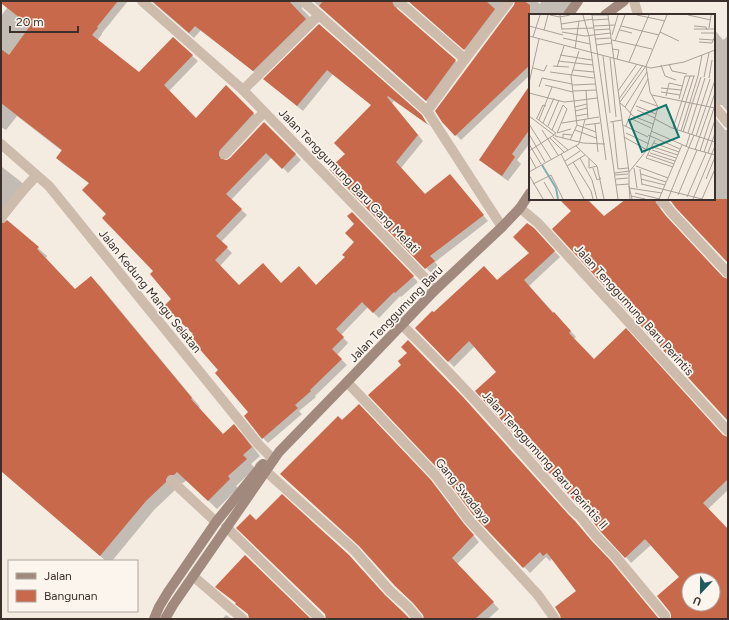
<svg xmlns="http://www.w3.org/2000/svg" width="729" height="620" viewBox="0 0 729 620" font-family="Figtree,sans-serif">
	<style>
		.shadow { fill: #0003; fill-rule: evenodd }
		.building { fill: #c8694b; fill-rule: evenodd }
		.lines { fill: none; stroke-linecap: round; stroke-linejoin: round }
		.lane { stroke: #cdbbac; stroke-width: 10 }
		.street { stroke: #cdbbac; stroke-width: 10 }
		.secondary { stroke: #a18a7d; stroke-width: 10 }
		.labels { text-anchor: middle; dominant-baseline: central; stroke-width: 3.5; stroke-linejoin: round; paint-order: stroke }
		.street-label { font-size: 12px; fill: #3b302b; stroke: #fbf5ee }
		.inset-river { fill: none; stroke: #7fb0b2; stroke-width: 2 }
		.inset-road { fill: none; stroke: #aaa098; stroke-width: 1 }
		.view { fill: #0f766e; fill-opacity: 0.15; stroke: #0f766e; stroke-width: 2 }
		.inset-edge { fill: none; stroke: #3b302b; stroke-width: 2 }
	</style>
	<rect width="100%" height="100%" fill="#f4ebe1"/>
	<g class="shadow">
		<polygon points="1,1 128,1 102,33 102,34 97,41 139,73 173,39 198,61 169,91 196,119 226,86 259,119 224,158 224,161 227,161 230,159 264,123 301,160 288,173 272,157 231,200 247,215 221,242 232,253 220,266 239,287 282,284 316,286 346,257 355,243 355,224 352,213 418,282 401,297 400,296 379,318 368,307 341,335 348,343 337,355 347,365 315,396 316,397 299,411 302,414 268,443 263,438 249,412 194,334 155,271 108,214 90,184 62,163 57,158 62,151 17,116 6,130 1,127 1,16 7,8 1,3"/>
		<polygon points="151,1 305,1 302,5 302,9 314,21 259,76 201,30 194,38"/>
		<polygon points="313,1 400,1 398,2 397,9 398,11 461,66 432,106"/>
		<polygon points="408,1 511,1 470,54"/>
		<polygon points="516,1 536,1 540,4 542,1 569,1 574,5 566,15 530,15 530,75 461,140 442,121 515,5"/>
		<polygon points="319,25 421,116 430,126 394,101 392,103 423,141 401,168 425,195 455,181 488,221 435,262 439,267 432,274 331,169 347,155 372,105 333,74 303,111 270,84"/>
		<polygon points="714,29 723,40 728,36 728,112 722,105 719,105 714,109"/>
		<polygon points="714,116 725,130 728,130 728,262 677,207 670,199 714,199"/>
		<polygon points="530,118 530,143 517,160 521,164 508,181 486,165 480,159"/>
		<polygon points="2,167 20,181 29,189 5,221 38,248 47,256 46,258 75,290 91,277 100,286 200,407 199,408 223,435 234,426 243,434 260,456 251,464 255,468 236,486 238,488 217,509 187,480 183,483 180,483 174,488 174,491 154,510 112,561 106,561 1,471 1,169"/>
		<polygon points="570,199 586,199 604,218 627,199 663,199 661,202 660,206 661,210 672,223 728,283 728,420 573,211"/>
		<path d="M539,235L560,257L529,286L576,337L573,339L594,360L724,437L728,438V490L708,509L728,530V619H672L680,577L651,545L631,563L626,557L497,372L475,346L454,367L416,328L434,314L498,281L530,253ZM689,580H713V604H689Z"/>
		<polygon points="365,411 437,488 470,531 479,542 457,564 499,609 488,619 425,619 342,421"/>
		<polygon points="570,518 581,528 596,547 659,619 567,619 577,591 552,558 550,561 546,557 530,573 495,537"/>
		<polygon points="226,615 232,619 222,619"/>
	</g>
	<g class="building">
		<polygon points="1,1 118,1 97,27 98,28 92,35 139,72 173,37 193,55 164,85 196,118 226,85 254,113 220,150 219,152 219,156 221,159 227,160 230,158 264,122 296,154 282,169 266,153 226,194 242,209 216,236 228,247 215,260 239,285 263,263 281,283 299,266 316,285 345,257 342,255 354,242 345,233 354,224 347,216 352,212 414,276 395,293 394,292 373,313 362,302 336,329 344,337 332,349 342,359 310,390 311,391 295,405 298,408 262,439 244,416 248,412 215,373 218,370 189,337 193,334 164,306 171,299 150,274 153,271 102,218 106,214 82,190 89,183 56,158 62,150 1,103 1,49 9,55 30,26 1,3"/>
		<polygon points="152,1 289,1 306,19 253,71 195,26 189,33"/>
		<polygon points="323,1 392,1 394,6 456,60 426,101 319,6"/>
		<polygon points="408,1 486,1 495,9 464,50"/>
		<polygon points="515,1 524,1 530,5 530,65 455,136 442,122 435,111 514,5"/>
		<polygon points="319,24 422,115 427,124 388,96 387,97 418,135 396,162 425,194 450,174 484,215 430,256 435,261 425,269 329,169 345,154 334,143 371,105 327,70 297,106 263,79"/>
		<polygon points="530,85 530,129 512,154 515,157 502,176 479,160"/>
		<polygon points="559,199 587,199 604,216 626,199 655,199 656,203 666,216 723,277 728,279 728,421 552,229 571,211"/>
		<polygon points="671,199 728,199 728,263 676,208 670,200"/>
		<polygon points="7,220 39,247 37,249 75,289 91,276 192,398 191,399 223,434 234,424 252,447 243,455 247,459 228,476 230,479 208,501 177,472 174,475 170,475 168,476 166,479 166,482 146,501 100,556 1,471 1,223 4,223"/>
		<path d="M527,223L534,228L555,251L524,280L553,313L554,312L571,331L569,333L594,359L626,328L723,435L728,437V479L703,503L728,529V619H671V615L670,612L657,596L679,577L645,539L625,558L601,532L585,512L578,505L475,391L496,372L469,341L448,362L415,328L432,311L434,312L484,266L497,280L529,253L513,237ZM689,580H713V604H689Z"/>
		<polygon points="408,340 463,397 568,514 575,521 591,540 611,561 659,619 561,619 560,615 555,607 576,591 547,553 543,556 540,552 523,568 474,516 441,472 368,395 401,365 398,361 407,353 401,347"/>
		<polygon points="359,404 431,480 464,524 474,535 452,558 494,602 475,619 424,619 423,615 413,603 395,586 359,546 280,474 338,416 342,420"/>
		<polygon points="282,494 349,555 385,595 403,612 410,619 326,619 325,614 236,528 250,514 256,520"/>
		<polygon points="245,555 311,619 249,619 248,614 235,604 236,603 215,587"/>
	</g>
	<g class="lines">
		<g class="lane">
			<polyline points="172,481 216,522"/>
			<polyline points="193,576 243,619"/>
		</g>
		<g class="street">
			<polyline points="142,1 243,90 424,277 434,291"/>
			<polyline points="303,1 427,111 502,227"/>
			<polyline points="398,1 465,59"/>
			<polyline points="634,1 638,15"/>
			<polyline points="243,90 319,15"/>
			<polyline points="714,106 728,123"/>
			<polyline points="427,111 465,59 509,1"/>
			<polyline points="1,144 49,186 259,445 267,453 273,460"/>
			<polyline points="225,154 264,112"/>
			<polyline points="661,199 671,212 728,273"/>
			<polyline points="520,208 538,223 728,431"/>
			<polyline points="1,217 25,188 36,176"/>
			<path d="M402,325C462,383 517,447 573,510L580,516L596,536L616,557L665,616"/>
			<polyline points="347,382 436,476 469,520 538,595 555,619"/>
			<polyline points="260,466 354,550 390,591 408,607 418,619"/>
			<polyline points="226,527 320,619"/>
		</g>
		<g class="secondary">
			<polyline points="568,15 578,1"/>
			<polyline points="605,15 624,1"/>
			<polyline points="154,619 159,607 168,592 216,522 263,464"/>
			<polyline points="165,619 173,605 279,452 347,382 434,291 502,227 520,208 530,193"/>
		</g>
	</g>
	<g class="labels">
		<g class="street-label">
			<text transform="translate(349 181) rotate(46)">Jalan Tenggumung Baru Gang Melati</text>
			<text transform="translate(150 291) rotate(51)">Jalan Kedung Mangu Selatan</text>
			<text transform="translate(634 310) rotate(48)">Jalan Tenggumung Baru Perintis</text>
			<text transform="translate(396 314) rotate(-46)">Jalan Tenggumung Baru</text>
			<text transform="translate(545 460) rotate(48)">Jalan Tenggumung Baru Perintis II</text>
			<text transform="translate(463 491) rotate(51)">Gang Swadaya</text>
		</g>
	</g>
	<g transform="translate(529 14)">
		<rect width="186" height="186" fill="#f4ebe1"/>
		<path class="inset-river" d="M13,151L27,174L29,185"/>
		<path class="inset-road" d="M21,1L31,3L41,1M31,1L33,16M54,1L60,22L77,146M63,1L89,185M63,1H79M79,1L100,158M108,1L136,7M159,1L182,6M64,6L80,5M32,10L64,5M0,12L34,21M64,12L86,11M92,12L130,21M165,12L177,13L178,16M180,14L182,1M33,15L65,14M165,15H186M15,16L19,1M65,16L81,15M91,16L103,19M33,18L56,22L82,19M131,18L150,27M172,19H186M83,21L89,1M0,22L122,54L155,48L186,36M4,23L11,1M34,24L61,30M66,25L82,24M170,25L184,26M83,26L123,35M86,27L96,1M170,28L183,29L186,22M67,31L83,29M46,35L50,7M83,35L90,36L88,45M31,41L63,46M74,42L81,99M81,44L87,103M29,47L64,51M100,48L120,1M140,50L143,57L158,60M132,51L136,62L147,66M24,52L40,53M117,52L121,78L129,93L117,137M28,53L35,32M4,54L15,57L18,51M44,56L65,58M21,58L65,64M169,62L173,41M175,63L180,39M180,64L183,46M0,69L10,25M16,71L44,78M43,71L66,70M10,73L13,64L43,70M132,74L152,76M57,76L59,105M44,77L67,76M89,77L108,50M132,78L151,81M0,79L35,88L45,87M123,81L186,94M137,82L140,69L153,72M90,85L114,51M150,85L156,62H166M111,86L128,92M45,87L68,84M91,88L117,52L138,1M91,89L96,93L118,58M34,91L38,95L28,119L42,115M107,92L127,100M46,93L58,90M96,93L104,102L124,110M108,96L126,104M46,97L58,94M101,99L119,65M0,102L25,121L0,137M47,102L59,100M7,104L27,119M8,104L14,91L17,92M103,105L122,114M126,105L143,114L186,128M10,106L23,73M81,108L93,106M84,108L89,155L99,154M14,109L25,84M33,109L70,103M0,110L22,145M66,110L69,138M48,111L67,118M56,111L71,109M94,111L119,123M19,112L30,86M97,112L102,99M144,114L161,62M13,116L29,141M23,116L34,91M46,116L67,124M148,116L165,62M122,117L161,134L186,141M152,117L169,62M154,118L172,63M26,119V122L54,129L76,130M97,119L120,130M159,119L176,64M0,120L16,148M163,120L181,65M119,121L151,135M167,122L186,66M24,123L39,136M95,123L118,136M21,124L35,138M34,124V120L43,121M41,126L48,111L42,62L50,37M126,126L117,144L144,153M125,129L150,138M0,130L12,150M47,132L68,152L75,185M124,133L149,141M157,133L161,120M123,136L147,144M166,136L186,79M171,137L185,94M175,138L186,106M121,139L146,147M179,139L186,119M32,140L55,185M0,141L7,154M119,141L145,150M51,144L63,166L68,185M60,144V154L68,152M36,147L51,137M44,148L62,177L64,185M38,152L56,141M107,152L139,164M64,154L68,166L72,164M105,154L108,174M111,155L113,171M0,158L50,130L56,105M100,158L117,137M86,159L100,157M112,160L137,168M0,161L14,185M86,161L99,160M87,165L99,164M112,165L136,171M177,165L186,143M15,168L25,185M4,170L22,161L34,185M113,170L173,185M87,171L100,170M100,172V158M100,174L133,179M106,179L131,185M149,181L168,136M102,182L116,185M158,183L177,139M101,185L100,172L103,185M130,185L153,131M139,185L165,121M164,185L186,132M173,185L186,155"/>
		<path class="view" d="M137,91L150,123L113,138L100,106Z"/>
		<rect width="186" height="186" class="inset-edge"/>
	</g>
	<rect width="729" height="620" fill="none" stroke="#3b302b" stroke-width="4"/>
	<rect x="8" y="560" width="130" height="52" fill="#fbf5ee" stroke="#aea6a0"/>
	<rect x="16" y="573" width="20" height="6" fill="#a18a7d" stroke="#aea6a0"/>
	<text x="44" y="580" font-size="12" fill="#3b302b">Jalan</text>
	<rect x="16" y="590" width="20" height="12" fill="#c8694b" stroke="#aea6a0"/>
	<text x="44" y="600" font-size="12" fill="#3b302b">Bangunan</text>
	<g transform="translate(701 592) rotate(202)"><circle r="19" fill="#fbf5ee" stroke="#aea6a0"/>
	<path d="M0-3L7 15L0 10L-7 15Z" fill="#1f5a5e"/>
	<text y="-6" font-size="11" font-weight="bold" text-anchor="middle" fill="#3b302b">U</text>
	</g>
	<path d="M10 26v6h68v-6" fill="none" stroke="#3b302b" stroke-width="2"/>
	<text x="16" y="26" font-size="12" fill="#3b302b" stroke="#fbf5ee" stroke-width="3" paint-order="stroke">20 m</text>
</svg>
